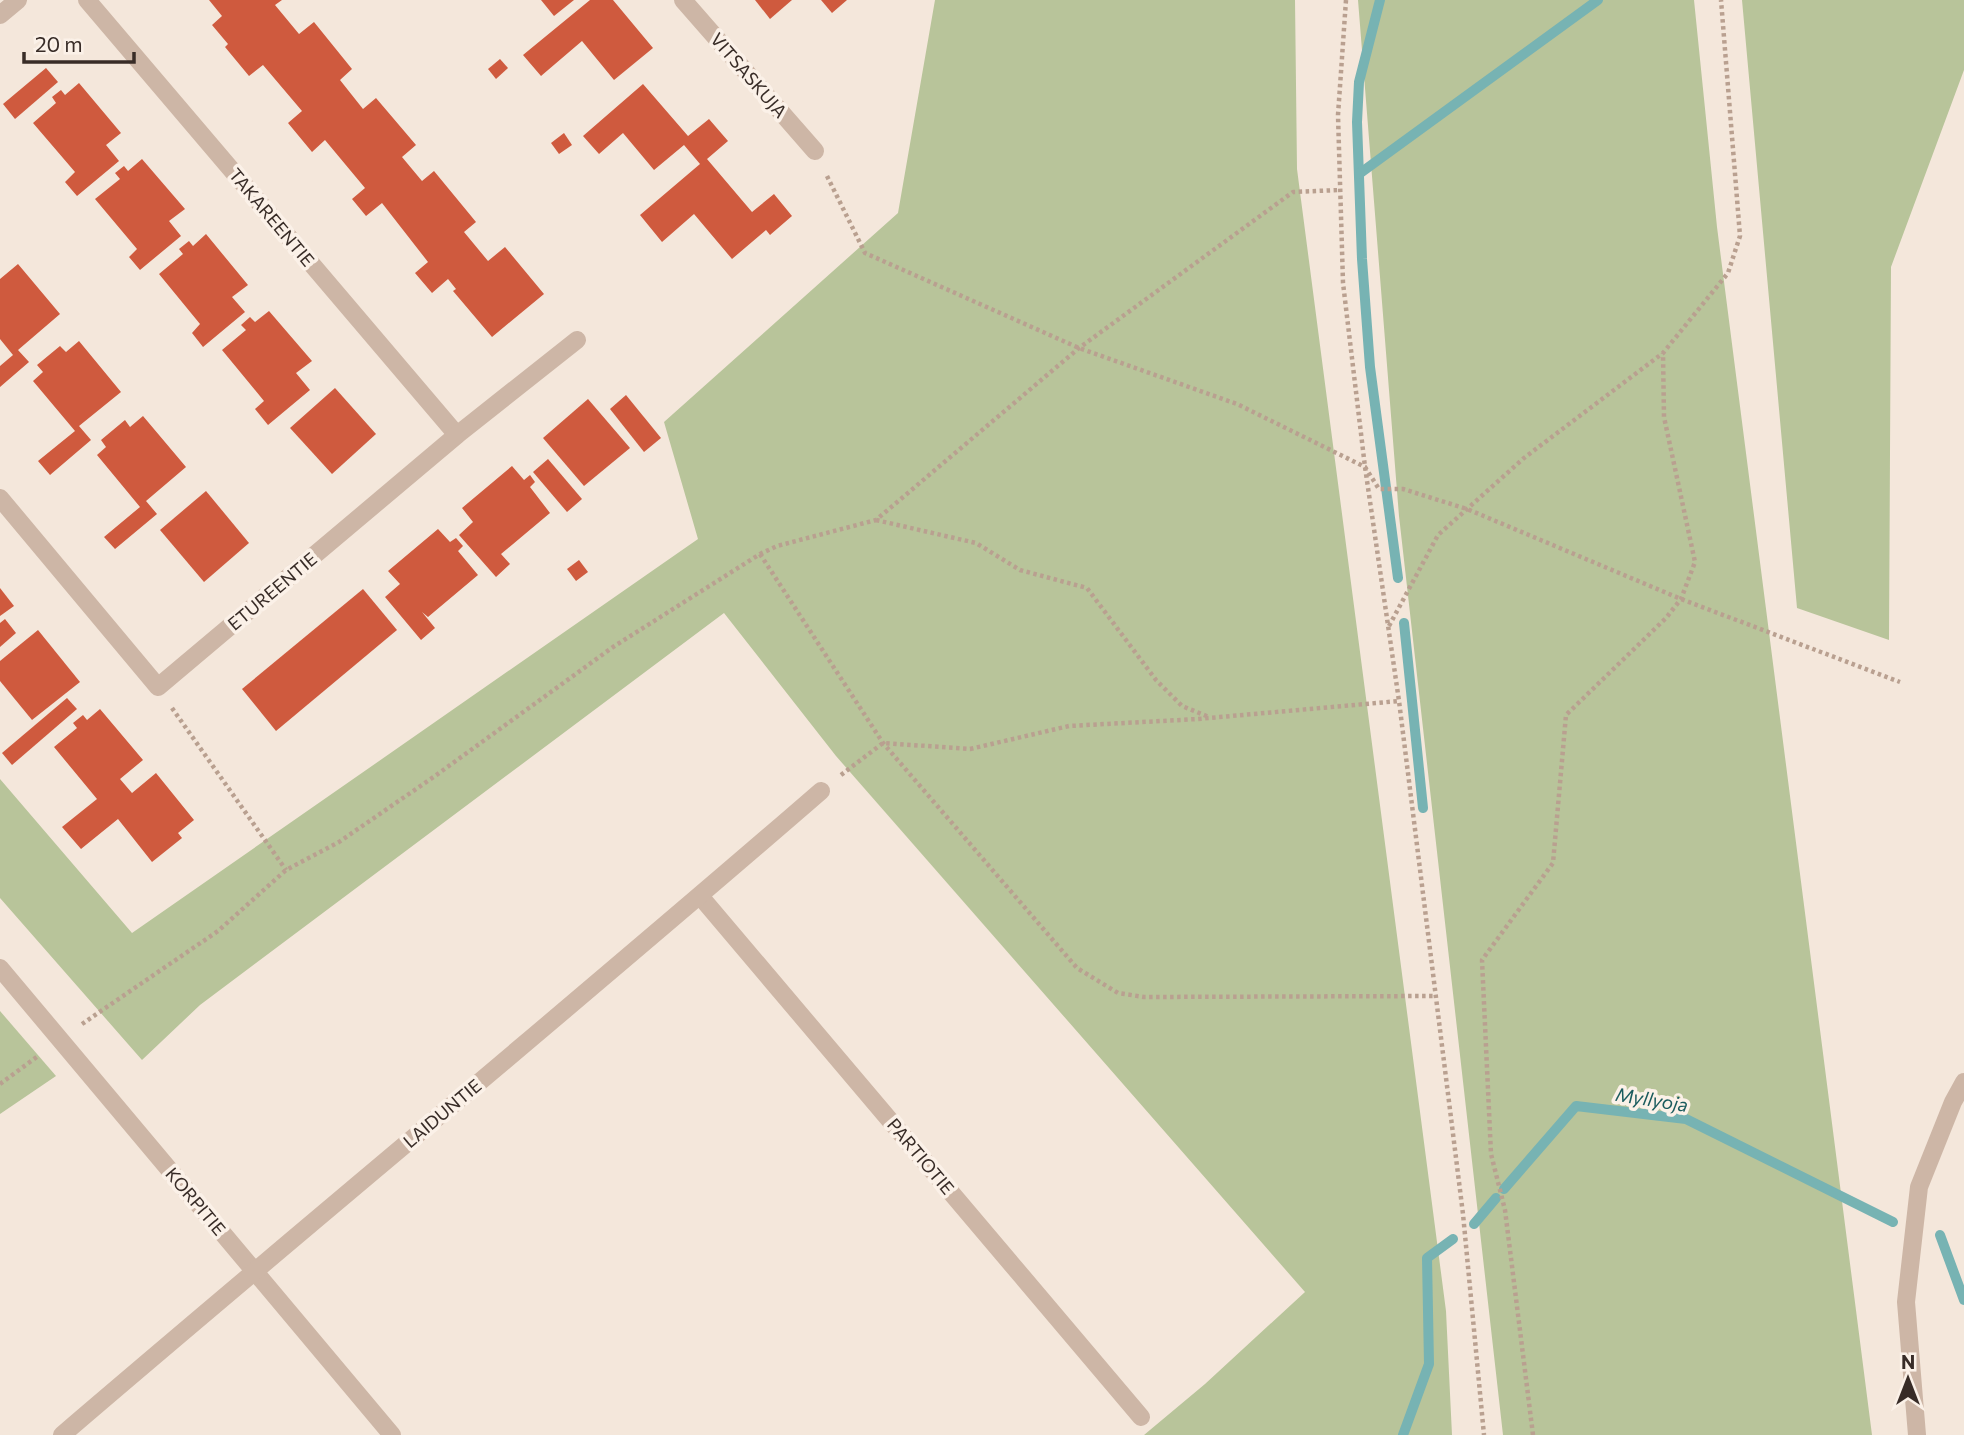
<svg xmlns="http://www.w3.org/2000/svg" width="1964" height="1435" viewBox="0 0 1964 1435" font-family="Commissioner,sans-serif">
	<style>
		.green { fill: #b8c49a }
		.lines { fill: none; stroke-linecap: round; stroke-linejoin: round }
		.stream { stroke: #77b3b3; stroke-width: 10 }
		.building { fill: #cf5a3e }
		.path { stroke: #b9a090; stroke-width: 4.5; stroke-dasharray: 3.5 3.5; stroke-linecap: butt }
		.minor { stroke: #cdb6a6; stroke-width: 18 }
		.labels { text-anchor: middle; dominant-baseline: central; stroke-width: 7; stroke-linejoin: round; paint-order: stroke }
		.street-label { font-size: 18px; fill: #382c27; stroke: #fbf1e8 }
		.water-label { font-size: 19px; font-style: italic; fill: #1a5b5d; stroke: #fbf1e8 }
	</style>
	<rect width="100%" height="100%" fill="#f4e7db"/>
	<g class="green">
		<polygon points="935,0 1295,0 1297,169 1446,1311 1452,1435 1144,1435 1205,1384 1305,1292 836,756 724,613 200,1005 142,1060 0,898 0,779 132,933 698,539 664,422 898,213"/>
		<polygon points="1358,0 1694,0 1717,227 1872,1435 1503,1435 1399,516"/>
		<polygon points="1742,0 1964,0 1964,70 1891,267 1889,640 1797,608"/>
		<polygon points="0,1011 56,1076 0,1114"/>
	</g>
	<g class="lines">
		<g class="stream">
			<polyline points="1380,0 1359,82 1357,122 1362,259 1370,367 1398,578"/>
			<polyline points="1359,174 1598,0"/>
			<polyline points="1404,623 1423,808"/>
			<polyline points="1504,1189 1576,1106 1686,1119 1893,1222"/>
			<polyline points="1474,1224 1496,1198"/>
			<polyline points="1940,1235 1964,1300"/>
			<polyline points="1403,1435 1429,1364 1427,1258 1453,1239"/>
		</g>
	</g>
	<g class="building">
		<polygon points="209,0 282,0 275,5 299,34 314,22 352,69 340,80 363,109 376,98 416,145 402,157 422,181 434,171 476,222 464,232 488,261 505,247 544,294 492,337 453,291 456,289 448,279 432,293 415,273 428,262 382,203 366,216 352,199 365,188 325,140 312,152 288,123 302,111 263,65 249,76 225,47 228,44 212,25 222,16"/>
		<polygon points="541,0 574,0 554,16"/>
		<polygon points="590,0 613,0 653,48 614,80 582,41 541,76 523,55"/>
		<polygon points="755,0 792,0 770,19"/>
		<polygon points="821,0 847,0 832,13"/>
		<polygon points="500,59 508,68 496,79 488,69"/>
		<polygon points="46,68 58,82 15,119 3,104"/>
		<polygon points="79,83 121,133 106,145 119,161 77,196 65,182 75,172 33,123 56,103 52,97 61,90 65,95"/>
		<polygon points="643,84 688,136 709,119 728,141 707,159 752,212 774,194 792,216 770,235 766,230 732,259 694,214 662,242 640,215 700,164 684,145 654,170 623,133 599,154 583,136"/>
		<polygon points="564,133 572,145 559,154 551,143"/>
		<polygon points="142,159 185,209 169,221 181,236 140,270 129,257 137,249 95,199 120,179 115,173 124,166 128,171"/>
		<polygon points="206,234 248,285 232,297 245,312 203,347 192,333 200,324 159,274 183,254 179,249 189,241 193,246"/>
		<polygon points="18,264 60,314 18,350 29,362 0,387 0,366 13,355 0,339 0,279"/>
		<polygon points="269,311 312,361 296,373 310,390 268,425 255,409 264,401 222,350 246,330 241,325 250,317 255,322"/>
		<polygon points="79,341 121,392 79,426 91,440 50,475 38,461 75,431 33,381 43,372 37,365 60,346 66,352"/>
		<polygon points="335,388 376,434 332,474 290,428"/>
		<polygon points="626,395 661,438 644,452 610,409"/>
		<polygon points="588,399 630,448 584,486 543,438"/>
		<polygon points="143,416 186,467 146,501 157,514 115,549 104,537 140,507 97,455 106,447 101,440 125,420 130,427"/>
		<polygon points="548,459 582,499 567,512 533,472"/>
		<polygon points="512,466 524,480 530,475 535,482 530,487 550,513 501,554 510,564 496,577 459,535 473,522 462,508"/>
		<polygon points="206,491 249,543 204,582 160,530"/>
		<polygon points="438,529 450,542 456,538 463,546 458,551 478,575 428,617 422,612 435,628 421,640 385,597 400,584 388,571"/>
		<polygon points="579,560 588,572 576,581 567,569"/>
		<polygon points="0,588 14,606 0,616"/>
		<polygon points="363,589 397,630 276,731 242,689"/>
		<polygon points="5,619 16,633 0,647 0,623"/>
		<polygon points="38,630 80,682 32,720 0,681 0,661"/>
		<polygon points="67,698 77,709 12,765 2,753"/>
		<polygon points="100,709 143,760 120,779 132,793 156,773 194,820 178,833 182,838 152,862 118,819 81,849 62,827 97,799 54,747 77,728 73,723 83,715 87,720"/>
	</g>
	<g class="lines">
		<g class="path">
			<polyline points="1346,0 1338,115 1343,283 1365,467 1399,701 1463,1214 1484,1435"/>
			<polyline points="827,176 865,253 1079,348 1237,404 1365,467 1379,489 1403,489 1467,509 1681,599 1900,682"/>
			<polyline points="876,520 976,543 1020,570 1087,588 1156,680 1182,706 1209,717"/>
			<polyline points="760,554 883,743 1077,968 1118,993 1144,997 1435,996"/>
			<polyline points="1389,626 1438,535 1524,458 1663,353 1728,273 1740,236 1721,0"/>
			<polyline points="172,708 286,870"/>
			<polyline points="841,775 883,743 970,749 1069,726 1198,719 1399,701"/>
			<polyline points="82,1024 218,931 286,870 339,842 435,776 613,647 760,554 777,546 876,520 1079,348 1293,192 1340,190"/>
			<polyline points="0,1084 38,1056"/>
			<polyline points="1533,1435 1505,1210 1491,1154 1482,960 1553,863 1566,715 1666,618 1681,599 1695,562 1664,417 1663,353"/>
		</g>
		<g class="minor">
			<polyline points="87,0 457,435"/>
			<polyline points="683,0 815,151"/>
			<polyline points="0,15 18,0"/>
			<polyline points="0,498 158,687 457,435 577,340"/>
			<polyline points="700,896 1141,1417"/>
			<polyline points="0,968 392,1435"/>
			<path d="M62,1435C314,1219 571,1008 821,791"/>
			<polyline points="1917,1435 1906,1302 1919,1187 1953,1102 1964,1082"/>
		</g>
	</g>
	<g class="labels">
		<g class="street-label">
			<text transform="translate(749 75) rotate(49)">VITSASKUJA</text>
			<text transform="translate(272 217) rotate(50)">TAKAREENTIE</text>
			<text transform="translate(272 591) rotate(-40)">ETUREENTIE</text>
			<text transform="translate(442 1113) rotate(-40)">LAIDUNTIE</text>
			<text transform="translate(921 1156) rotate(50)">PARTIOTIE</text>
			<text transform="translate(196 1201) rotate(50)">KORPITIE</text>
		</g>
		<g class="water-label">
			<text transform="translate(1652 1099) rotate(9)">Myllyoja</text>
		</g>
	</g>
	<g transform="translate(1908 1379)" stroke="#fbf1e8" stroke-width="5" paint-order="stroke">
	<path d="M0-5L12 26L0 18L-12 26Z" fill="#382c27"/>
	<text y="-10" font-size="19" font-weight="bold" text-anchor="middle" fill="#382c27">N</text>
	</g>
	<path d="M24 52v10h110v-10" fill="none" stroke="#382c27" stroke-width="3.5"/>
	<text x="35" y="52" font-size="21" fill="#382c27" stroke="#fbf1e8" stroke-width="5" paint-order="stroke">20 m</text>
</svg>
